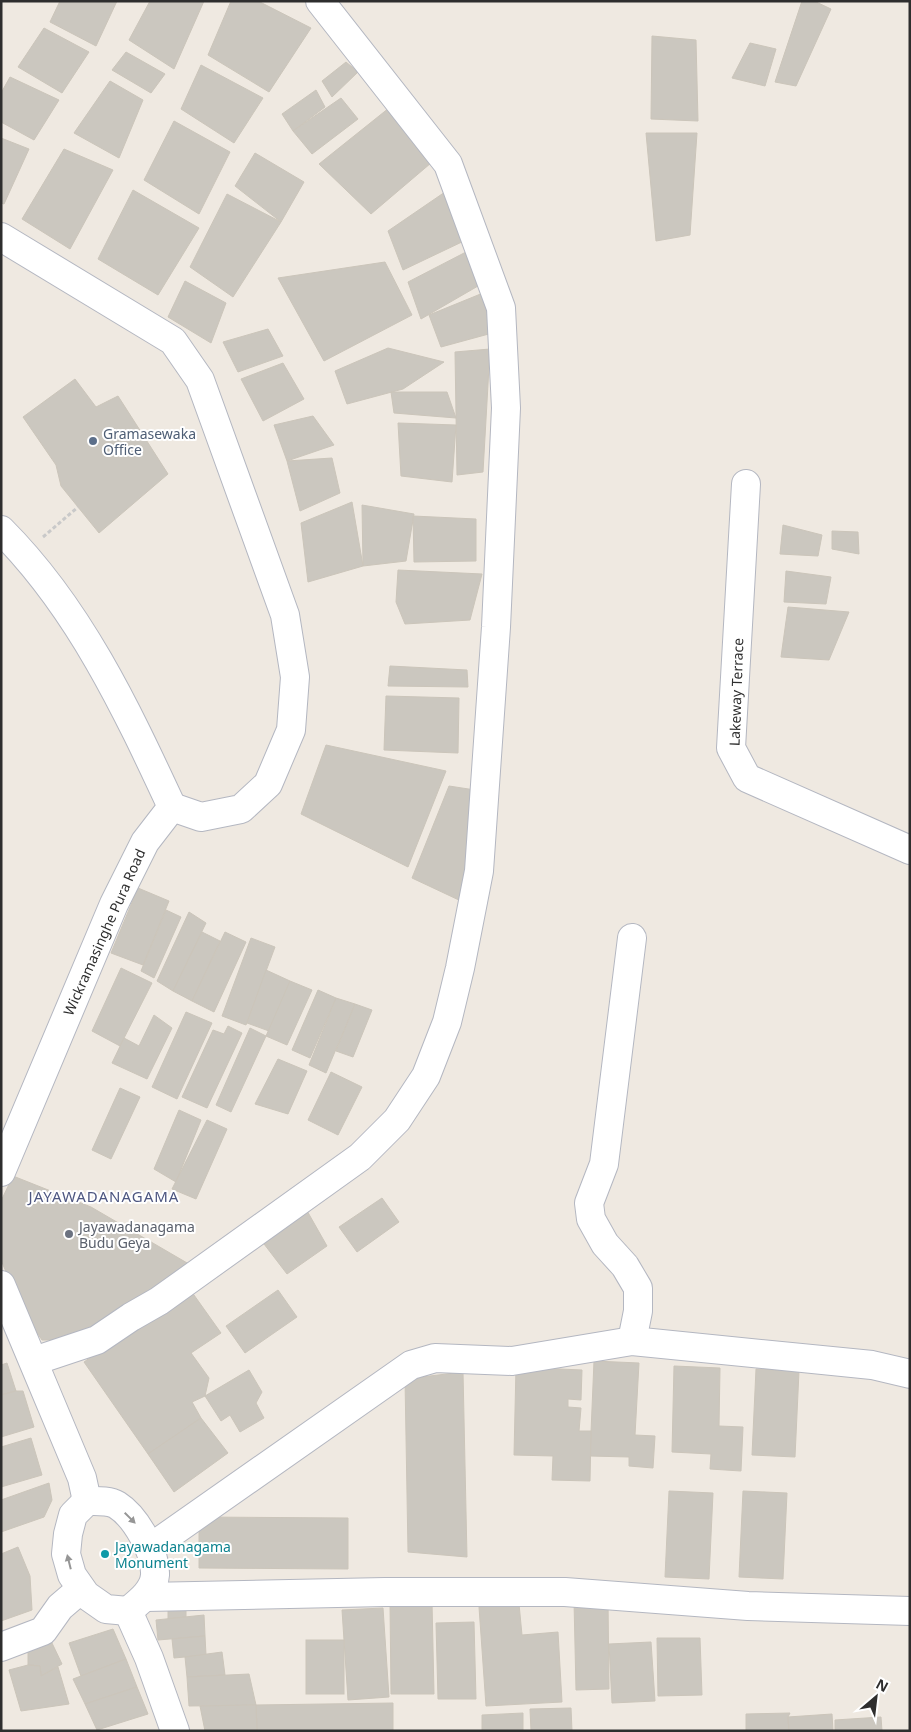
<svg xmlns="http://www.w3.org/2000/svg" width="911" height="1732" viewBox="0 0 911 1732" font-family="'Noto Sans',sans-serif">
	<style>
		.building { fill: #cbc7bf; stroke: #cbc5ba }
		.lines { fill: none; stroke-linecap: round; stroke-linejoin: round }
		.street-casing { stroke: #b4b7c1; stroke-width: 30 }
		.secondary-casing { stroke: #b4b7c1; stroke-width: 30 }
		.path { stroke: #c9c9c9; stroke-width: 3; stroke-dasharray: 4 2.5; stroke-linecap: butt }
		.street { stroke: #fff; stroke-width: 28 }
		.secondary { stroke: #fff; stroke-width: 28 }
		.oneway { fill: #969696 }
		.service-dot { fill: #5c6f8a; stroke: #fff; stroke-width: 2 }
		.worship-dot { fill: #6b7280; stroke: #fff; stroke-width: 2 }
		.culture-dot { fill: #0f9aa8; stroke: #fff; stroke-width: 2 }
		.labels { text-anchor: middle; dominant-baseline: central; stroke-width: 4; stroke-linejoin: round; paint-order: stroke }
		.service-label { font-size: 14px; fill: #4e5e75; stroke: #fff; text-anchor: start }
		.street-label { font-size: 14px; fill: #2e2e2e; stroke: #fff }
		.worship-label { font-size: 14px; fill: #5b616d; stroke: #fff; text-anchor: start }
		.culture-label { font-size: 14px; fill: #0d838f; stroke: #fff; text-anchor: start }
		.neighbourhood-label { font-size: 15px; letter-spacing: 1px; fill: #4d5680; stroke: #fff }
	</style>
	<rect width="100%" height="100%" fill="#efe9e1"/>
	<g class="building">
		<polygon points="60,1 117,1 96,46 50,22"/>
		<polygon points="150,1 204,1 174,69 129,40"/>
		<polygon points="231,1 258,1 311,28 269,92 208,55"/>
		<polygon points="802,1 814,1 831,9 796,86 775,82"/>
		<polygon points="44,28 89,52 62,93 18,67"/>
		<polygon points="652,36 696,40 698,121 651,119"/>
		<polygon points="750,43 776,49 765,86 732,78"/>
		<polygon points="126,52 165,74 151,93 112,70"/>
		<polygon points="346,62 358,72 332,97 322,81"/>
		<polygon points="201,65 263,98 234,143 181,109"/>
		<polygon points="10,77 59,100 34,140 1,122 1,93"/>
		<polygon points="110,81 143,100 119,158 74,133"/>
		<polygon points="316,90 325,107 293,131 282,114"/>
		<polygon points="341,98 358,119 312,154 293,131"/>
		<polygon points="389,108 431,163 371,214 319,164"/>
		<polygon points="174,121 230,152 199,214 144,180"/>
		<polygon points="646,133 697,133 690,235 656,241"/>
		<polygon points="1,138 29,149 4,204 1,203"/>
		<polygon points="64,149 113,170 70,249 22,219"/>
		<polygon points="255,153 304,182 281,222 235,186"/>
		<polygon points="133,190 199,228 158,295 98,259"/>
		<polygon points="445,192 466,240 403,270 388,231"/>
		<polygon points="227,194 281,222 233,297 190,267"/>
		<polygon points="466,252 478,286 421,319 408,282"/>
		<polygon points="385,262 412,315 324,361 278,278"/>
		<polygon points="185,281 226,303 211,343 168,317"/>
		<polygon points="483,293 496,332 441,347 429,315"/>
		<polygon points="268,329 283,356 238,372 223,342"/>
		<polygon points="388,348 444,362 403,389 347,404 335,371"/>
		<polygon points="490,349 483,472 457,475 455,352"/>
		<polygon points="283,363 304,399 263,421 241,379"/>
		<polygon points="75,379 96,407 118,396 168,474 99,533 61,486 56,465 23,417"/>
		<polygon points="391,392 447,392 456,418 394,413"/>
		<polygon points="313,416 334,445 287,461 274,425"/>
		<polygon points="398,423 456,425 452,482 401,476"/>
		<polygon points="332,458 340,493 300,511 287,461"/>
		<polygon points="352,502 363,566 308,582 301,523"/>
		<polygon points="362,505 414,514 406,561 363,566"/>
		<polygon points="413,516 476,519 476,561 414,562"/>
		<polygon points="783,525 822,535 818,556 780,554"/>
		<polygon points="832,531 858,532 859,554 832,549"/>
		<polygon points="398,570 482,574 470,620 405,624 396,602"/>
		<polygon points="786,571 831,577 826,604 784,602"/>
		<polygon points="788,607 849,612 829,660 781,657"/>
		<polygon points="390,666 467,670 468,687 388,686"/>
		<polygon points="386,696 459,698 458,753 384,750"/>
		<polygon points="326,745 446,771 408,867 301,814"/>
		<polygon points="449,786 475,790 461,901 412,878"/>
		<polygon points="138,888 169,901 143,965 111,953"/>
		<polygon points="166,910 181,917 154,978 141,971"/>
		<polygon points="189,912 206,923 173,991 157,981"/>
		<polygon points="202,932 220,941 192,1001 173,991"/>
		<polygon points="225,932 246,942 214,1012 192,1001"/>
		<polygon points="251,938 275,947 246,1025 222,1016"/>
		<polygon points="121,968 152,983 120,1046 92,1031"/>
		<polygon points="266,970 290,981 269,1031 247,1023"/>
		<polygon points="290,981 312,990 287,1045 266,1036"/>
		<polygon points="318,990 336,998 310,1058 292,1050"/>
		<polygon points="336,998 355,1004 326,1073 309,1065"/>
		<polygon points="355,1004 372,1010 353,1057 336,1051"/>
		<polygon points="186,1012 212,1023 177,1099 152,1087"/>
		<polygon points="154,1015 172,1028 147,1079 112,1063 124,1038 139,1046"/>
		<polygon points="228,1026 242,1033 207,1108 182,1097 213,1030 224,1034"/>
		<polygon points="250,1028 266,1036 231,1112 216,1105"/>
		<polygon points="278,1059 307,1071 288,1114 255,1104"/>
		<polygon points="331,1072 362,1087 338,1135 308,1120"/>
		<polygon points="120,1088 140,1097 111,1159 92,1150"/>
		<polygon points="179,1110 201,1120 176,1182 154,1169"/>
		<polygon points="207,1120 227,1129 196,1199 172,1189"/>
		<polygon points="13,1176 91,1207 194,1267 101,1330 57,1340 42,1340 23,1312 1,1260 1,1201"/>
		<polygon points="382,1198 399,1222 357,1252 339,1227"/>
		<polygon points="306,1209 327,1246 287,1274 261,1240"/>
		<polygon points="189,1288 221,1333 191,1353 209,1378 205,1396 192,1402 201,1418 148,1454 84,1362"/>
		<polygon points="278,1290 297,1317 245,1353 226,1326"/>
		<polygon points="594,1361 639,1363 635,1435 655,1436 653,1468 629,1466 629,1457 590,1456"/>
		<polygon points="7,1363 16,1391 1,1395 1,1365"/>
		<polygon points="674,1366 720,1368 719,1426 743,1427 741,1471 710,1469 711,1454 672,1452"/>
		<polygon points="516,1367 582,1370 581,1400 568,1399 568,1407 581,1408 579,1431 591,1431 590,1481 552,1480 553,1456 514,1455"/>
		<polygon points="756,1369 799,1371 795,1457 752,1455"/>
		<polygon points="249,1370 262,1392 256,1403 264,1418 240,1432 230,1415 221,1421 205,1396"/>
		<polygon points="463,1372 467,1557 408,1552 405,1379"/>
		<polygon points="16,1391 23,1391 34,1427 1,1437 1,1395"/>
		<polygon points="201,1418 228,1453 174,1492 148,1454"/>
		<polygon points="31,1438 42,1475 1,1487 1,1447"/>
		<polygon points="49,1483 52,1500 44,1517 1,1532 1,1500"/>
		<polygon points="669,1491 713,1493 709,1579 665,1577"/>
		<polygon points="743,1491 787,1493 783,1579 739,1577"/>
		<polygon points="199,1517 348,1518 348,1569 199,1568"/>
		<polygon points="18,1547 30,1576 32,1610 1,1621 1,1554"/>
		<polygon points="574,1601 608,1601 609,1689 576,1690"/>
		<polygon points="390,1602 432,1602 434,1694 391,1694"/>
		<polygon points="519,1604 522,1635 558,1632 562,1702 486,1706 479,1607"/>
		<polygon points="186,1605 186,1617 168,1619 168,1606"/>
		<polygon points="383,1608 389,1697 348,1700 342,1610"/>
		<polygon points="204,1615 205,1636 158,1640 156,1620"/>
		<polygon points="474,1622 476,1699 438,1699 436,1623"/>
		<polygon points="113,1629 126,1659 81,1676 69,1643"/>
		<polygon points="205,1636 206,1655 174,1658 172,1639"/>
		<polygon points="657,1638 700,1638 702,1695 658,1696"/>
		<rect x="306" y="1640" width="38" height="54"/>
		<polygon points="51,1641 62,1664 41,1676 40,1666 28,1665 28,1649"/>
		<polygon points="651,1642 655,1701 612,1703 609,1644"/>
		<polygon points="222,1652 225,1675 187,1677 185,1657"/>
		<polygon points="126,1659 137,1687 85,1704 73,1679"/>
		<polygon points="28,1665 40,1666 41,1676 58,1667 69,1704 21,1711 9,1670"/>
		<polygon points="249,1674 256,1705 189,1706 187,1677"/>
		<polygon points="137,1687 148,1714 97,1730 85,1704"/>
		<polygon points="393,1703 393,1731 257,1731 256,1705"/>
		<polygon points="256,1705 257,1731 205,1731 200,1706"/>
		<polygon points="571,1708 572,1731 531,1731 530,1709"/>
		<polygon points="523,1713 523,1731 482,1731 482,1715"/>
		<polygon points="790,1713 788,1717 789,1731 746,1731 746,1714"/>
		<polygon points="832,1714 833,1731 789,1731 788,1717"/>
		<polygon points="881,1717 882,1731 835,1731 835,1720"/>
	</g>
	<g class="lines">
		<defs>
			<g id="street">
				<polyline points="1,237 173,341 200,380 285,615 295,677 291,730 268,784 241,809 201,817 172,807"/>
				<polyline points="746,484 731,748 747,778 910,850"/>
				<polyline points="632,1341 638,1311 638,1288 625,1266 605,1244 591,1219 589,1203 604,1164 632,938"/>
				<polyline points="34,1361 97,1340 131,1317 159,1301 360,1157 397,1120 426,1076 447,1022 460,968 479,871 496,627 506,408 501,308 448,164 320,1"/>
				<polyline points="150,1548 411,1365 435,1358 512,1361 632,1341 872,1365 910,1374"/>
				<polyline points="146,1597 385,1592 565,1592 748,1606 910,1611"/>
				<polyline points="1,1647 43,1631 60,1607 81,1589"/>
			</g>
			<g id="secondary">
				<path d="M1,530C79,608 126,708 172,807L145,842L114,904L1,1172"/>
				<polyline points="1,1285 82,1478 87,1501"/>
				<path d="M87,1501C96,1501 109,1500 117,1505C136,1517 156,1553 155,1575C154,1591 139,1602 128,1611"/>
				<polyline points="87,1501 73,1515 68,1534 66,1554 72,1575 86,1595 106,1609 128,1611"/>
				<polyline points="128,1611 149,1658 175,1731"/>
			</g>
		</defs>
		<use href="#street" class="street-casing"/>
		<use href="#secondary" class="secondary-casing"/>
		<polyline class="path" points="43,537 78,507"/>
		<use href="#street" class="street"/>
		<use href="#secondary" class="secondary"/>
	</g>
	<defs><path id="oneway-solid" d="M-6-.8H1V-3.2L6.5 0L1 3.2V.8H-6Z" transform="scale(1.25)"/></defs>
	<g class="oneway">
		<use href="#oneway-solid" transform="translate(130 1518) rotate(45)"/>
		<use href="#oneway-solid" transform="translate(69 1562) rotate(-104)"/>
	</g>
	<circle class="service-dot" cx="93" cy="441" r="5"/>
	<circle class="worship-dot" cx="69" cy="1234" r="5"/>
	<circle class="culture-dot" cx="105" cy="1554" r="5"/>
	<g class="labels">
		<g class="service-label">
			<text x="103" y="433">Gramasewaka<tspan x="103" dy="16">Office</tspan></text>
		</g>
		<g class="street-label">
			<text transform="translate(736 692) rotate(-88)">Lakeway Terrace</text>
			<text transform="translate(104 932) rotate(-66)">Wickramasinghe Pura Road</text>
		</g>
		<g class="worship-label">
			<text x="79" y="1226">Jayawadanagama<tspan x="79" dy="16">Budu Geya</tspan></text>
		</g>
		<g class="culture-label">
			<text x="115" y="1546">Jayawadanagama<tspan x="115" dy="16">Monument</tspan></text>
		</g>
		<g class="neighbourhood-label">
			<text x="104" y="1196">JAYAWADANAGAMA</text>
		</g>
	</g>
	<rect width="911" height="1732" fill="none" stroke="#2e2e2e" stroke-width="5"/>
	<g transform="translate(876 1697) rotate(28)" stroke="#ffffff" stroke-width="4" paint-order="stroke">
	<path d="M0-4L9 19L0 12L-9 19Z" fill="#2e2e2e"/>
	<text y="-8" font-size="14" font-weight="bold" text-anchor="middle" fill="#2e2e2e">N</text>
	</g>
</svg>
